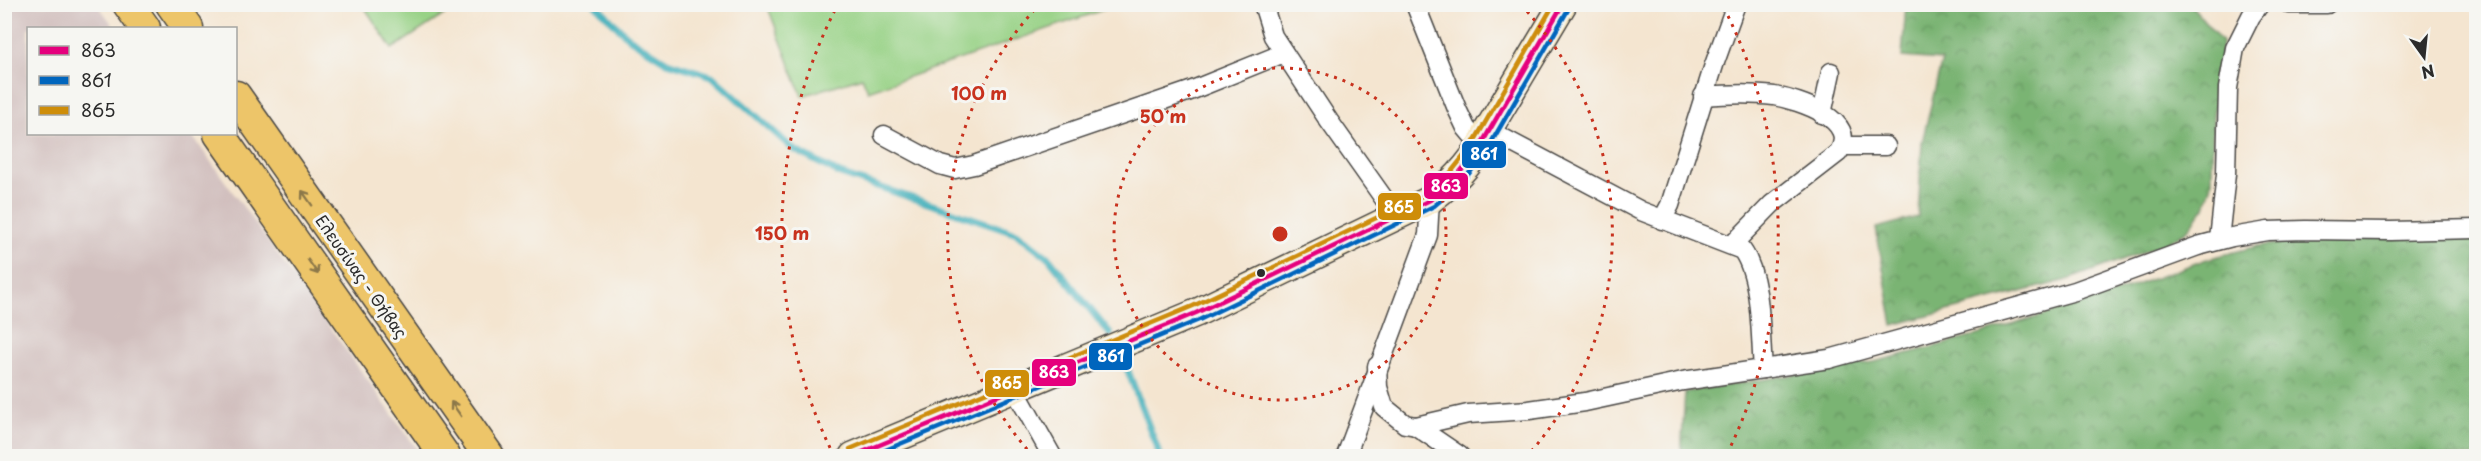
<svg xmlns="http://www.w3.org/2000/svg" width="2481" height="461" viewBox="0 0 2481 461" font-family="'Playpen Sans',sans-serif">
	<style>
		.industrial { fill: #d1bfbe }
		.forest { fill: url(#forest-crowns); stroke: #52704f; stroke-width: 1.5 }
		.garden { fill: #98d286; stroke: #627e58; stroke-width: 1.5 }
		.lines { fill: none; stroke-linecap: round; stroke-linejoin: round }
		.stream { stroke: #3fafba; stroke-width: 7 }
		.minor-casing { stroke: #494744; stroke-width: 21 }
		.secondary-casing { stroke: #494744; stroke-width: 30 }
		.primary-casing { stroke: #494744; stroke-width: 33 }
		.minor { stroke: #fff; stroke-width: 18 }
		.secondary { stroke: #f8e8c3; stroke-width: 27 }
		.primary { stroke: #edc569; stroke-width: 30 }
		.bus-1-casing { stroke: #f6f6f2; stroke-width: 9 }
		.bus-2-casing { stroke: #f6f6f2; stroke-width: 9 }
		.bus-3-casing { stroke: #f6f6f2; stroke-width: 9 }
		.bus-1 { stroke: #e5007d; stroke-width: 4.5 }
		.bus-2 { stroke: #0065bd; stroke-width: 4.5 }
		.bus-3 { stroke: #ce8d09; stroke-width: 4.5 }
		.oneway { stroke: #8c784a }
		.ring { fill: none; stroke: #c8321e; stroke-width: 3; stroke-dasharray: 3 6 }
		.bus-dot { fill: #2b2b2b; stroke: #f6f6f2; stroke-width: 2 }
		.labels { text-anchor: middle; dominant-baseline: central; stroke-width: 6; stroke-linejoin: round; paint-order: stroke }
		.street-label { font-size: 16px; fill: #2b2b2b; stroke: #f6f6f2 }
		.centre { fill: #c8321e; stroke: #f6f6f2; stroke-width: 3 }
		.ring-label { font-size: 18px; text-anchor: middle; font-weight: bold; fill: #c8321e; stroke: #f6f6f2; stroke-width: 6; stroke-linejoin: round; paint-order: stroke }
		.line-badge { stroke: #f6f6f2; stroke-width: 2 }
		.badge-label { font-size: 16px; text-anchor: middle; font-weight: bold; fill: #fff }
	</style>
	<defs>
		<pattern id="forest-crowns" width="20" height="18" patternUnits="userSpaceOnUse" patternTransform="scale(1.5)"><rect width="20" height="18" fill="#7ab473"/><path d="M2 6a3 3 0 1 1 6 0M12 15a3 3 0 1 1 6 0" fill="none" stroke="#64935f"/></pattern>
	</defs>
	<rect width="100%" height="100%" fill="#f6f6f2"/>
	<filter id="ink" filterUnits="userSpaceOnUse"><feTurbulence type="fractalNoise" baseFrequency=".0167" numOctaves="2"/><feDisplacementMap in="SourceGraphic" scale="12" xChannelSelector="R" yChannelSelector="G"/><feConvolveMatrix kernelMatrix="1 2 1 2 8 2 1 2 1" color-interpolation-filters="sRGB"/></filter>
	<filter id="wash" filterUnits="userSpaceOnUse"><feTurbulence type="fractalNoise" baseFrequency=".008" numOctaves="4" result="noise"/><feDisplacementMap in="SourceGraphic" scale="24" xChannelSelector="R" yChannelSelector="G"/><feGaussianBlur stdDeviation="1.35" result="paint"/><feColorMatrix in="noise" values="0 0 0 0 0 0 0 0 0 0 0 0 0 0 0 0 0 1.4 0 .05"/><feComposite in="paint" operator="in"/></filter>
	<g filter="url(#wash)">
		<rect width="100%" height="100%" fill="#f4e5d0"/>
		<polygon class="industrial" points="4,5 98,5 115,28 28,28 28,134 191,134 422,456 5,456"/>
		<g class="forest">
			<polygon points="1906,5 2191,5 2222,42 2213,118 2212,183 2205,207 2187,231 2165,244 2067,280 1893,325 1876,228 1918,217 1922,142 1942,60 1902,57"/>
			<polygon points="2459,235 2476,236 2476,456 1681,456 1685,392 1874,362 1972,337 2112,294 2207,259 2258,246 2301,241"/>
		</g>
		<g class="garden">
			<polygon points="363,5 459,5 392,49"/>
			<polygon points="767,5 1117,5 868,91 862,77 802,96"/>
		</g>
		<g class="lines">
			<g class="stream">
				<polyline points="595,4 629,38 667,62 712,76 793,149 840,174 1017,233 1049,258 1110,334"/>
				<polyline points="1125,363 1160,456"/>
			</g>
		</g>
	</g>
	<g filter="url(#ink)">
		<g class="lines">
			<defs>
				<g id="minor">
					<polyline points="1263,4 1273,36 1329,121 1397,217"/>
					<polyline points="1415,4 1457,109 1466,128 1482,147"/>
					<polyline points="2289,4 2327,4"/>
					<path d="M1703,96C1727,94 1750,93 1774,96C1798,100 1861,120 1838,153L1772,204L1732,245"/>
					<polyline points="1822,114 1831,72"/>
					<path d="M1488,130L1641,211L1742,250C1762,278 1760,334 1763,369"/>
					<polyline points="884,135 940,165 955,169 974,165 1190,91 1284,53"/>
					<polyline points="1843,146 1886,146"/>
					<polyline points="1662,220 1670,205 1714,65 1736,4"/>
					<polyline points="2219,240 2226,174 2228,88 2235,48 2251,16 2260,4"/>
					<polyline points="1377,366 1378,387 1384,407 1405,424 1416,426 1468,414 1529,410 1585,402 1683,381 1829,359 2075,291 2198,246 2232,237 2268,231 2305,230 2391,231 2476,229"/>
					<polyline points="1015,390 1052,456"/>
					<polyline points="1416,426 1460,456"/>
					<polyline points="1346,456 1428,235 1430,200"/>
				</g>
				<path id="secondary" d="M853,456L1196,313L1430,200C1455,181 1477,159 1488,130L1563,4"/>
				<g id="primary">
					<polyline points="128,4 145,28"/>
					<polyline points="171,4 188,28"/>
					<polyline points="236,96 489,456"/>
					<polyline points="219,134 445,456"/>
				</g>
			</defs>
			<use href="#minor" class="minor-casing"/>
			<use href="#secondary" class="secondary-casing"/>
			<use href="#primary" class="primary-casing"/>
			<use href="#minor" class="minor"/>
			<use href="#secondary" class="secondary"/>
			<use href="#primary" class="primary"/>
			<defs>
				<polyline id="bus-1" points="853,456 1196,313 1430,200 1456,177 1478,150 1563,4"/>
				<polyline id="bus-2" points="871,456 1199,320 1434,206 1462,182 1484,155 1569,8"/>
				<polyline id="bus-3" points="850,449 1193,306 1426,194 1451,172 1471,147 1554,4"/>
			</defs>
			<use href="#bus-1" class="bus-1-casing"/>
			<use href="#bus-2" class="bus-2-casing"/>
			<use href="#bus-3" class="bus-3-casing"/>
			<use href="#bus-1" class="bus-1"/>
			<use href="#bus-2" class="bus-2"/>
			<use href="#bus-3" class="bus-3"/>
		</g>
		<defs><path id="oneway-shaft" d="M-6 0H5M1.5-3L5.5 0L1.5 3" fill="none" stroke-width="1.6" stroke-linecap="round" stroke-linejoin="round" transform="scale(1.5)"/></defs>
		<g class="oneway">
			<use href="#oneway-shaft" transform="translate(307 198) rotate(-125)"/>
			<use href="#oneway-shaft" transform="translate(313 267) rotate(55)"/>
			<use href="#oneway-shaft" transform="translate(456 409) rotate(-125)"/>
		</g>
	</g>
	<g class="ring">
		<circle cx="1280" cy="234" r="166"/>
		<path d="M1033 456A332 332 0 0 1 1039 5M1521 5A332 332 0 0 1 1527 456"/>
		<path d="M834 456A498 498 0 0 1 836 8M1724 8A498 498 0 0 1 1726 456"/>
	</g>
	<circle class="bus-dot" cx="1261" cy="273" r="5"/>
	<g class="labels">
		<g class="street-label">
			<text transform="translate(362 276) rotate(55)">Ελευσίνας - Θήβας</text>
		</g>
	</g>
	<circle cx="1280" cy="234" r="9" class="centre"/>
	<g class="ring-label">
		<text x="979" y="100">100 m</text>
		<text x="1163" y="123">50 m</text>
		<text x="782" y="240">150 m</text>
	</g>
	<g class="line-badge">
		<rect x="1461" y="140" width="46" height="29" rx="6" fill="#0065bd"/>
		<rect x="1423" y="172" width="46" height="28" rx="6" fill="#e5007d"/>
		<rect x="1377" y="192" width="45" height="29" rx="6" fill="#ce8d09"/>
		<rect x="1088" y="342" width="45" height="29" rx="6" fill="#0065bd"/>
		<rect x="1031" y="358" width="46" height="29" rx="6" fill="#e5007d"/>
		<rect x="984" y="369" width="46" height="29" rx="6" fill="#ce8d09"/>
	</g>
	<g class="badge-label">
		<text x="1484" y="160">861</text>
		<text x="1446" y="192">863</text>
		<text x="1399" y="213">865</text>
		<text x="1111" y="362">861</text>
		<text x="1054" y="378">863</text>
		<text x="1007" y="389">865</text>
	</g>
	<rect width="2481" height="461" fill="none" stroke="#f6f6f2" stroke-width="24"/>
	<rect x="27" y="27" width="210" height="108" fill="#f6f6f2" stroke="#a5a5a2" stroke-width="1.5"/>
	<rect x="39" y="46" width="30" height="9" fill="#e5007d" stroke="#a5a5a2" stroke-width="1.5"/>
	<text x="81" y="57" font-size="18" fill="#2b2b2b">863</text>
	<rect x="39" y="76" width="30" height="9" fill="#0065bd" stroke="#a5a5a2" stroke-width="1.5"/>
	<text x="81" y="87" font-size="18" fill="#2b2b2b">861</text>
	<rect x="39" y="106" width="30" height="9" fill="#ce8d09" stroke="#a5a5a2" stroke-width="1.5"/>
	<text x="81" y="117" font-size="18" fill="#2b2b2b">865</text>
	<g transform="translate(2424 57) rotate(165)" stroke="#f6f6f2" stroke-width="4.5" paint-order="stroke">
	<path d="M0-4.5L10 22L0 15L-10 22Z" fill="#2b2b2b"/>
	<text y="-9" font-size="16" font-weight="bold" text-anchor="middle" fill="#2b2b2b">N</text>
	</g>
</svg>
